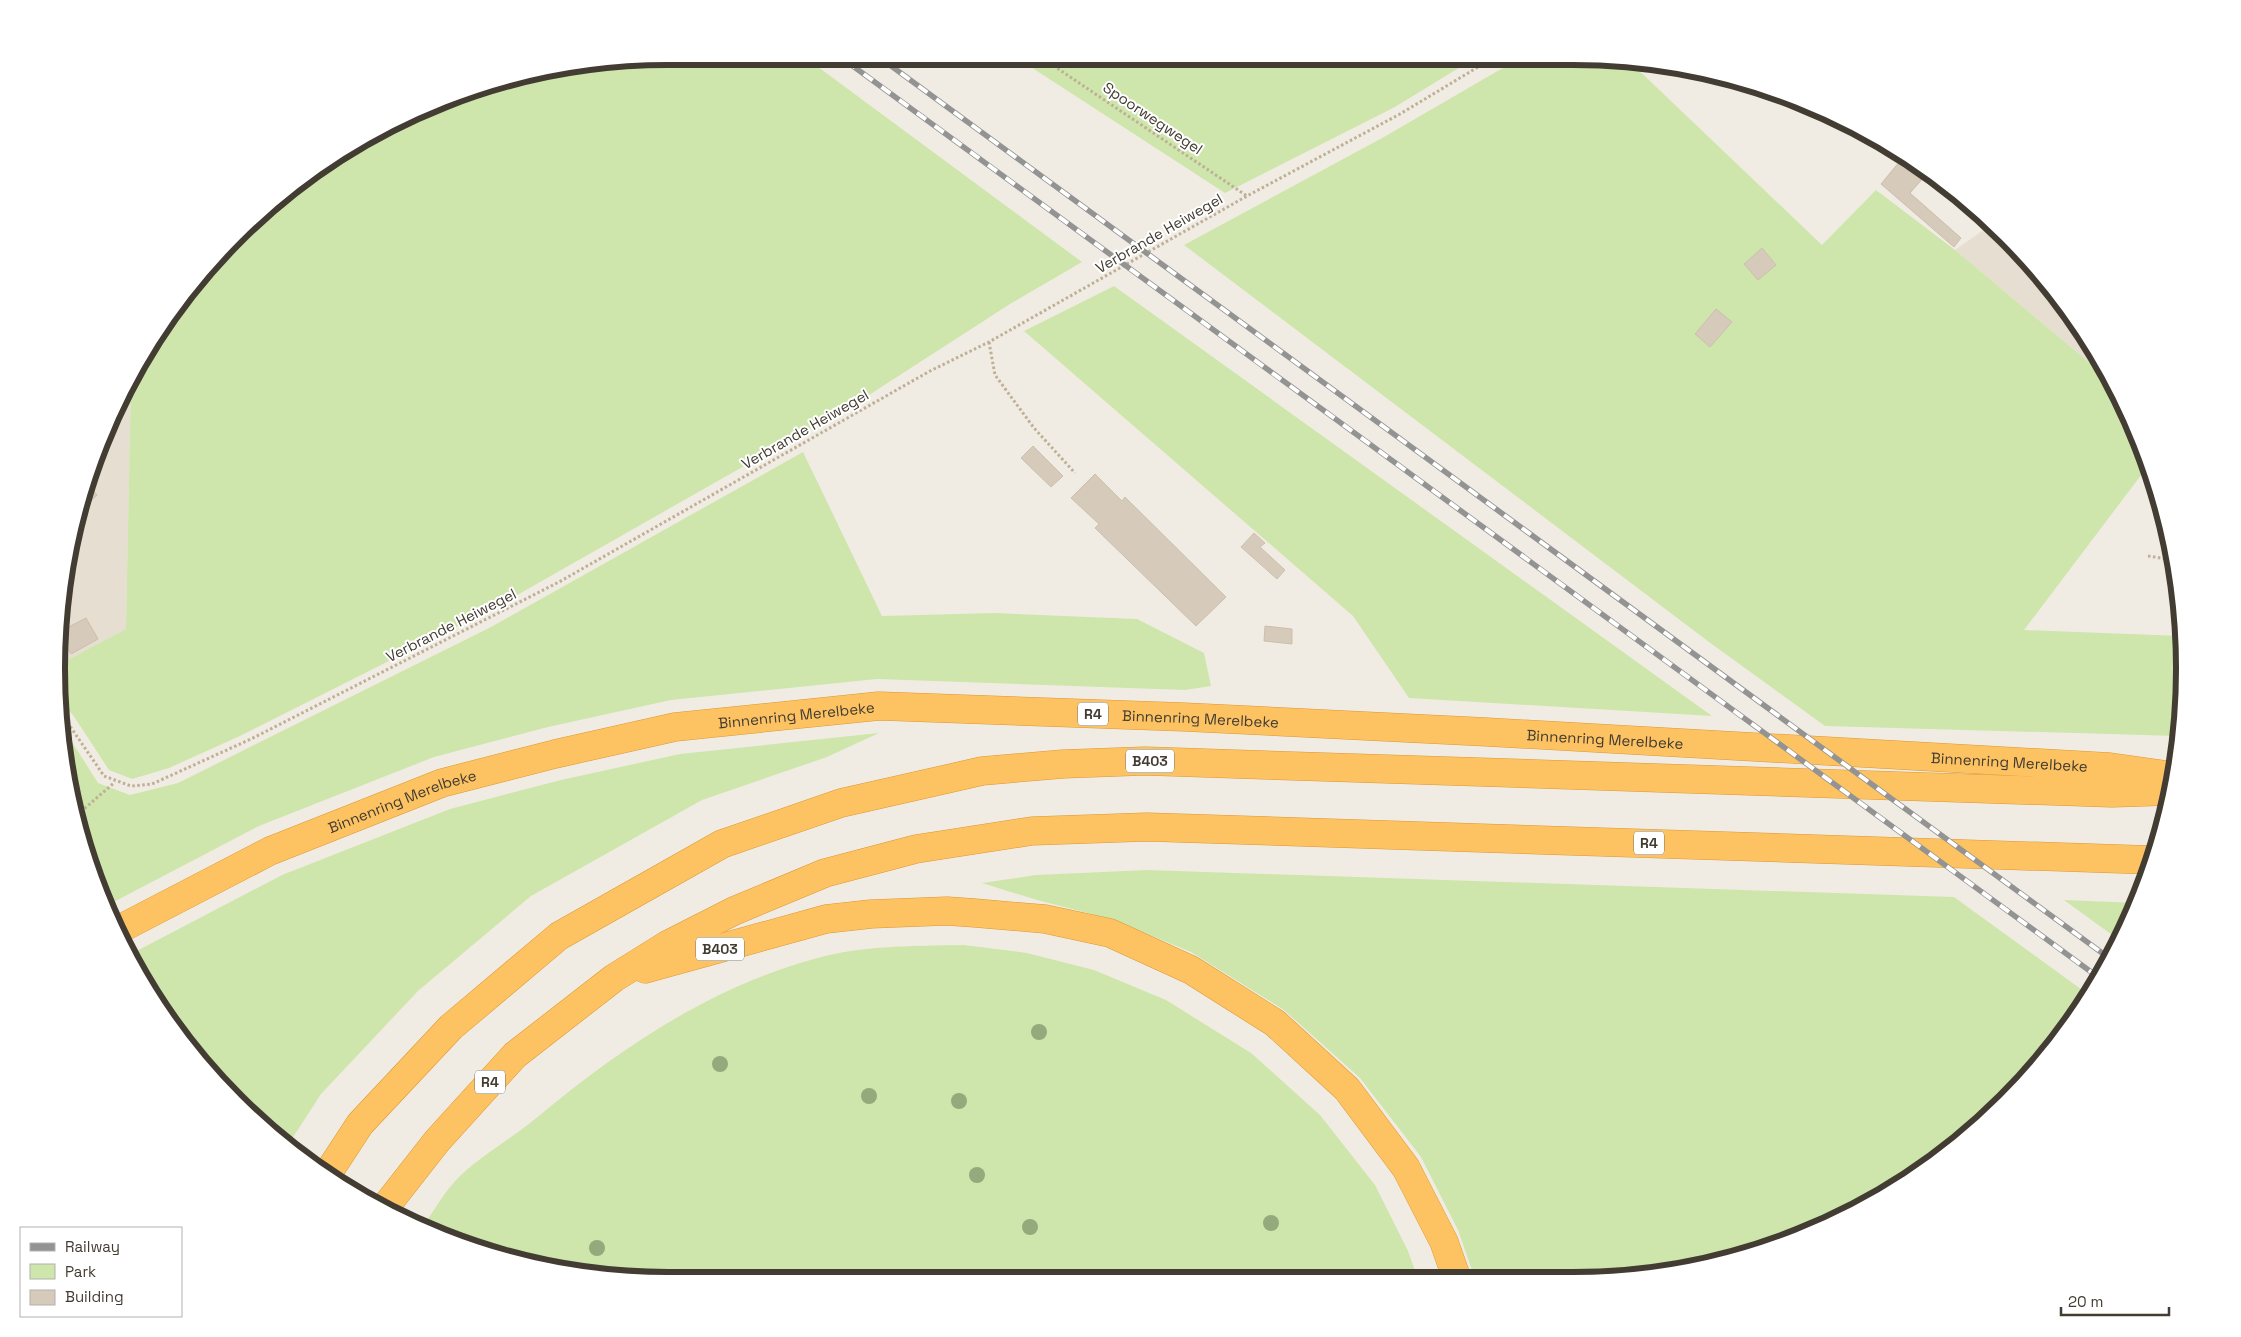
<svg xmlns="http://www.w3.org/2000/svg" width="2241" height="1337" viewBox="0 0 2241 1337" font-family="'Space Grotesk',sans-serif">
	<style>
		.residential { fill: #e5ded1 }
		.green { fill: #cee6ab }
		.building { fill: #d6cabb; stroke: #cdbfac }
		.lines { fill: none; stroke-linecap: round; stroke-linejoin: round }
		.highway-casing { stroke: #dc9732; stroke-width: 29 }
		.path { stroke: #beaf97; stroke-width: 3; stroke-dasharray: 2.5 2.5; stroke-linecap: butt }
		.highway { stroke: #fdc362; stroke-width: 28 }
		.rail-casing { stroke: #939393; stroke-width: 5.5 }
		.rail { stroke: #fff; stroke-width: 4; stroke-dasharray: 11; stroke-linecap: butt }
		.tree { fill: #94a97c }
		.labels { text-anchor: middle; dominant-baseline: central; stroke-width: 4; stroke-linejoin: round; paint-order: stroke }
		.shield { fill: #fff; stroke: #7b7670; stroke-width: 1 }
		.shield-label { font-size: 14px; font-weight: bold; fill: #433c33 }
		.street-label { font-size: 15px; fill: #433c33; stroke: #fff }
		.rim { fill: none; stroke: #433c33; stroke-width: 6 }
	</style>
	<rect width="100%" height="100%" fill="#f1ece3"/>
	<g class="residential">
		<polygon points="1992,224 2006,236 2082,329 2109,379 1955,250"/>
		<polygon points="131,379 126,629 56,666 62,588 89,472 120,397"/>
	</g>
	<g class="green">
		<polygon points="1475,58 1395,107 1225,193 1020,60"/>
		<polygon points="1520,58 1613,58 1629,61 1822,245 1876,190 1955,250 2109,379 2138,434 2148,466 2024,630 2182,636 2185,669 2178,736 1825,726 1709,642 1184,245 1384,137"/>
		<polygon points="810,61 1082,262 1010,304 869,395 498,606 240,736 169,768 132,779 109,770 73,715 58,699 56,666 126,629 131,379 183,296 296,183 397,120 472,89 588,62"/>
		<polygon points="1114,286 1712,716 1409,698 1353,616 1024,331"/>
		<polygon points="803,452 882,616 995,613 1137,619 1204,653 1211,686 1185,690 877,679 671,700 548,727 434,757 259,826 106,906 89,865 62,749 60,723 98,783 130,795 178,783 491,627"/>
		<polygon points="879,733 827,757 702,800 531,896 418,991 321,1094 288,1145 236,1102 183,1041 129,955 282,875 450,809 561,780 680,754"/>
		<polygon points="1147,870 1954,897 2089,995 2081,1009 1976,1129 1878,1199 1731,1260 1613,1279 1475,1279 1458,1230 1421,1157 1360,1078 1284,1010 1191,952 1111,919 1037,900 982,883 1036,875"/>
		<polygon points="2064,900 2138,903 2119,940"/>
		<path d="M964,945L1027,953L1094,970L1166,1000L1251,1053L1320,1115L1375,1185L1408,1251L1418,1279H628L471,1248L424,1225C435,1209 446,1189 460,1176C482,1155 511,1139 535,1119C618,1050 708,988 814,959C862,945 914,946 964,945Z"/>
	</g>
	<g class="building">
		<polygon points="1905,155 1913,160 1953,192 1949,196 1925,176 1910,193 1961,238 1954,247 1881,184"/>
		<polygon points="1971,208 1980,215 1974,220 1967,211"/>
		<polygon points="1762,248 1776,265 1758,280 1744,264"/>
		<polygon points="1716,309 1732,322 1710,347 1695,334"/>
		<polygon points="1033,446 1063,476 1051,487 1021,458"/>
		<polygon points="1095,474 1122,501 1125,497 1226,597 1196,626 1095,528 1099,524 1071,498"/>
		<polygon points="86,483 97,495 81,510 80,509"/>
		<polygon points="1254,533 1265,543 1260,547 1285,570 1277,579 1241,547"/>
		<polygon points="86,618 98,639 71,654 59,632"/>
		<polygon points="1265,626 1292,629 1292,644 1264,641"/>
	</g>
	<g class="lines">
		<defs>
			<g id="highway">
				<path id="s1" d="M116,931L270,851L442,783L555,754L675,727L879,706L1184,717L1487,732L2110,767L2174,776"/>
				<polyline points="645,969 826,919 871,914 947,911 975,913 1045,919 1110,933 1191,970 1275,1023 1347,1089 1406,1168 1444,1242 1457,1279"/>
				<polyline points="326,1176 360,1124 451,1027 559,936 722,844 841,803 982,771 1063,764 1145,761 2112,793 2172,791"/>
				<polyline points="386,1206 437,1141 515,1055 614,978 667,945 734,911 825,873 916,849 1032,831 1147,827 2151,860"/>
			</g>
		</defs>
		<use href="#highway" class="highway-casing"/>
		<g class="path">
			<polyline points="1045,60 1247,196"/>
			<polyline points="989,342 995,375 1034,428 1075,473"/>
			<polyline points="2148,556 2174,560"/>
			<polyline points="59,710 104,776 131,786 152,784 251,739 559,582 930,371 989,342 1247,196 1400,114 1493,58"/>
			<polyline points="77,815 115,782"/>
		</g>
		<use href="#highway" class="highway"/>
		<defs>
			<g id="rail">
				<polyline points="883,60 2109,958"/>
				<polyline points="846,61 2098,977"/>
			</g>
		</defs>
		<use href="#rail" class="rail-casing"/>
		<use href="#rail" class="rail"/>
	</g>
	<g class="tree">
		<circle cx="1039" cy="1032" r="8"/>
		<circle cx="720" cy="1064" r="8"/>
		<circle cx="869" cy="1096" r="8"/>
		<circle cx="959" cy="1101" r="8"/>
		<circle cx="977" cy="1175" r="8"/>
		<circle cx="1271" cy="1223" r="8"/>
		<circle cx="1030" cy="1227" r="8"/>
		<circle cx="597" cy="1248" r="8"/>
	</g>
	<g class="labels">
		<g class="shield">
			<rect x="1078" y="702.5" width="30" height="23" rx="4"/>
			<rect x="1126" y="749.5" width="48" height="23" rx="4"/>
			<rect x="1634" y="831.5" width="30" height="23" rx="4"/>
			<rect x="696" y="937.5" width="48" height="23" rx="4"/>
			<rect x="475" y="1070.5" width="30" height="23" rx="4"/>
		</g>
		<g class="shield-label">
			<text x="1093" y="714">R4</text>
			<text x="1150" y="761">B403</text>
			<text x="1649" y="843">R4</text>
			<text x="720" y="949">B403</text>
			<text x="490" y="1082">R4</text>
		</g>
		<g class="street-label">
			<text transform="translate(1153 118) rotate(34)">Spoorwegwegel</text>
			<text transform="translate(1159 233) rotate(-30)">Verbrande Heiwegel</text>
			<text transform="translate(805 429) rotate(-30)">Verbrande Heiwegel</text>
			<text transform="translate(451 625) rotate(-27)">Verbrande Heiwegel</text>
			<text stroke="none"><textPath href="#s1" startOffset="720">Binnenring Merelbeke</textPath></text>
			<text stroke="none"><textPath href="#s1" startOffset="1125">Binnenring Merelbeke</textPath></text>
			<text stroke="none"><textPath href="#s1" startOffset="1530">Binnenring Merelbeke</textPath></text>
			<text stroke="none"><textPath href="#s1" startOffset="1935">Binnenring Merelbeke</textPath></text>
			<text stroke="none"><textPath href="#s1" startOffset="315">Binnenring Merelbeke</textPath></text>
		</g>
	</g>
	<path d="M0 0H2241V1337H0ZM668 65H1573A603 603 0 0 1 2176 668V669A603 603 0 0 1 1573 1272H668A603 603 0 0 1 65 669V668A603 603 0 0 1 668 65Z" fill="#fff" fill-rule="evenodd"/>
	<path class="rim" d="M668 65H1573A603 603 0 0 1 2176 668V669A603 603 0 0 1 1573 1272H668A603 603 0 0 1 65 669V668A603 603 0 0 1 668 65Z"/>
	<rect x="20" y="1227" width="162" height="90" fill="#ffffff" stroke="#b4b1ad"/>
	<rect x="30" y="1243" width="25" height="8" fill="#939393" stroke="#b4b1ad"/>
	<text x="65" y="1252" font-size="15" fill="#433c33">Railway</text>
	<rect x="30" y="1264" width="25" height="15" fill="#cee6ab" stroke="#b4b1ad"/>
	<text x="65" y="1277" font-size="15" fill="#433c33">Park</text>
	<rect x="30" y="1290" width="25" height="15" fill="#d6cabb" stroke="#b4b1ad"/>
	<text x="65" y="1302" font-size="15" fill="#433c33">Building</text>
	<path d="M2061 1307v8h108v-8" fill="none" stroke="#433c33" stroke-width="2.5"/>
	<text x="2068" y="1307" font-size="15" fill="#433c33" stroke="#ffffff" stroke-width="4" paint-order="stroke">20 m</text>
</svg>
